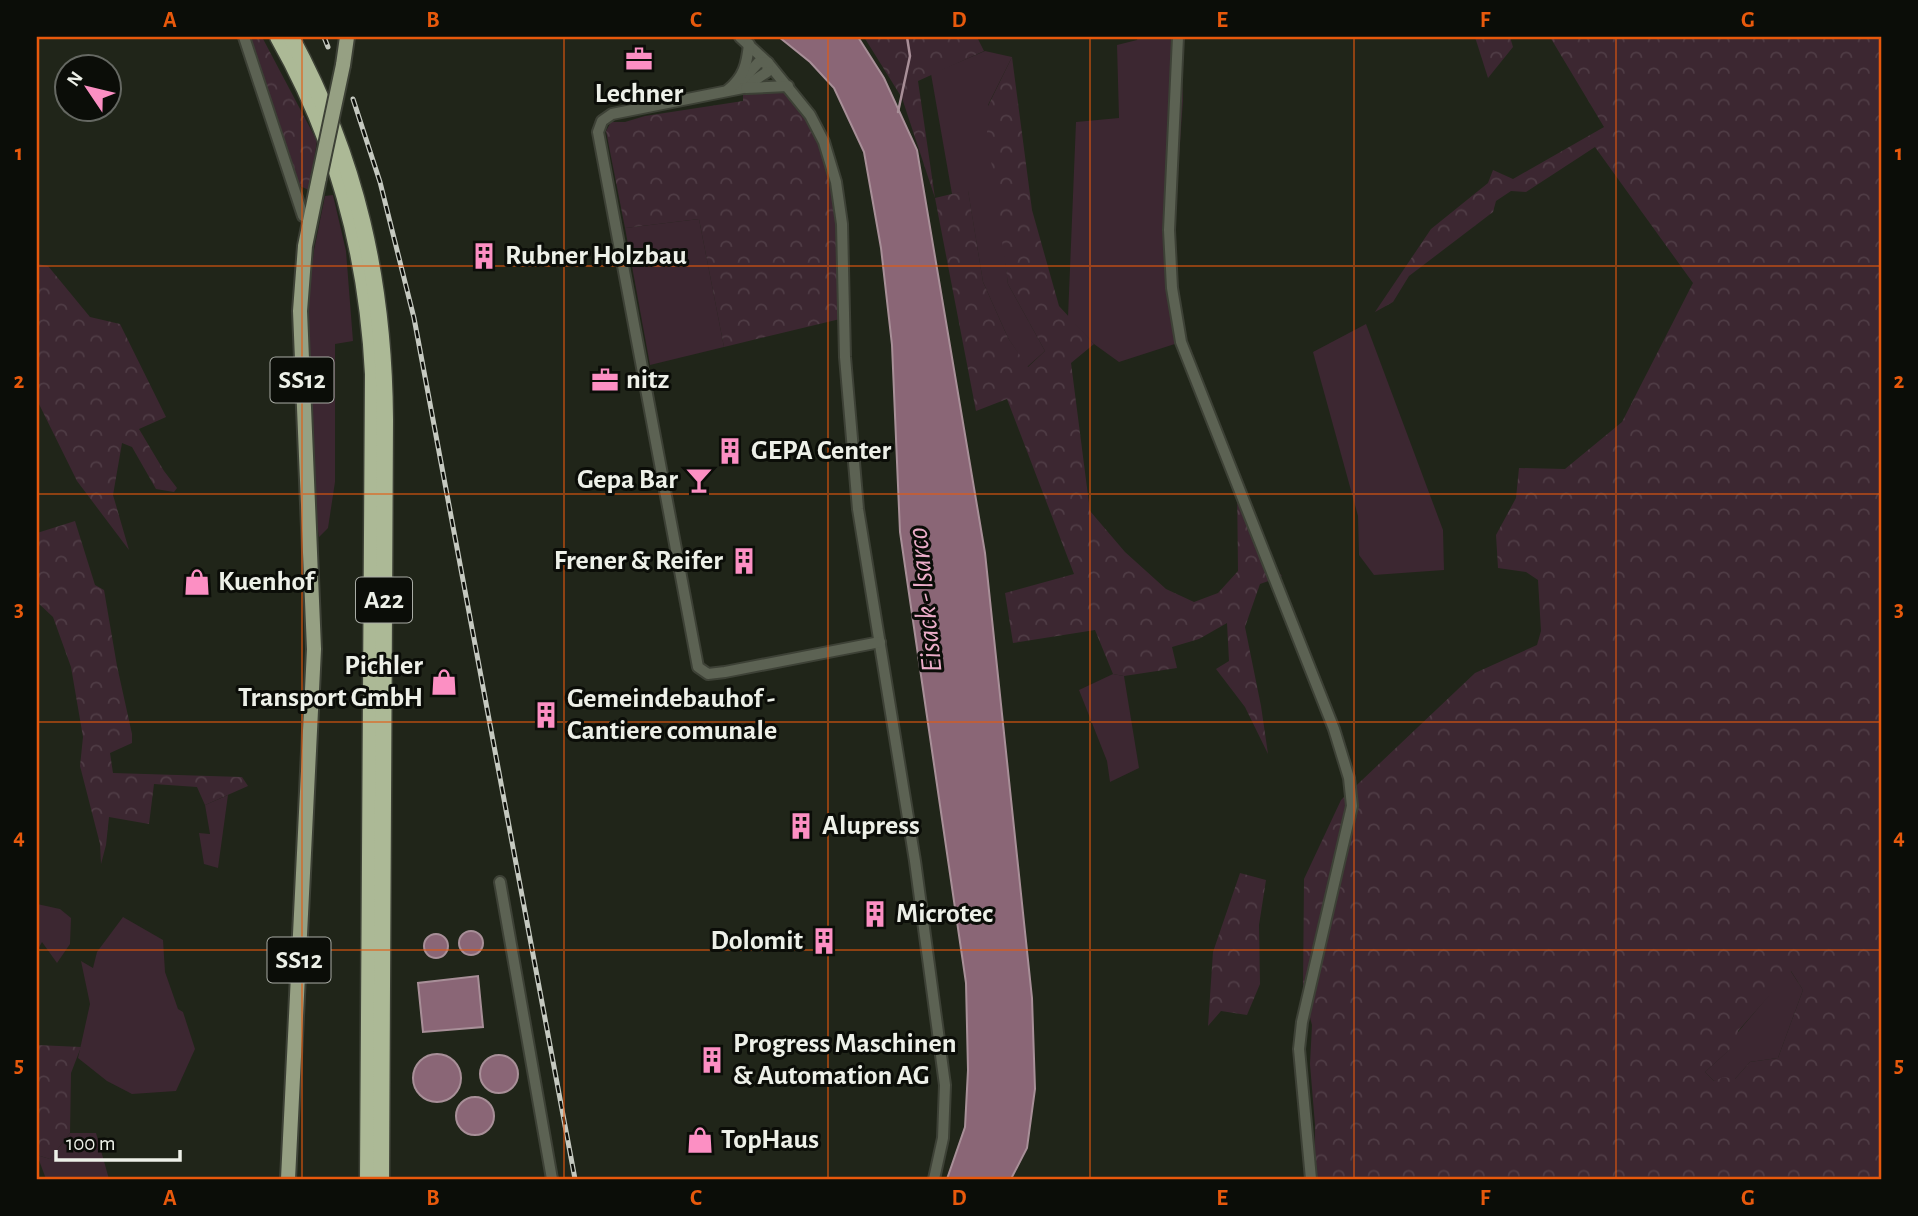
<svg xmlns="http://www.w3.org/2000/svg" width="1918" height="1216" viewBox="0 0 1918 1216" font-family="'Alegreya Sans',sans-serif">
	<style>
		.grass { fill: #3c2731 }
		.forest { fill: url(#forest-crowns); fill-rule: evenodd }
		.water { fill: #8a6676; stroke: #a88f98; stroke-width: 2 }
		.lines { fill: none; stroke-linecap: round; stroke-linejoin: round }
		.stream { stroke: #a88f98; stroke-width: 2.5 }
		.minor-casing { stroke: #3d4136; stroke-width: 14 }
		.major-casing { stroke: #3d4136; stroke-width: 18 }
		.highway-casing { stroke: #3d4136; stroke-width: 19 }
		.minor { stroke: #5c6253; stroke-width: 10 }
		.major { stroke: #96a083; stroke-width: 14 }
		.highway { stroke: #acb996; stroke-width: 16 }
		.rail-casing { stroke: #c5c9c0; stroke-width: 5 }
		.rail { stroke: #0b0d08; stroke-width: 2.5; stroke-dasharray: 8; stroke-linecap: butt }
		.major-bridge-casing { stroke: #3d4136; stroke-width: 18; stroke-linecap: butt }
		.major-bridge { stroke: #96a083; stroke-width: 14 }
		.grid { fill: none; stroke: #e8590c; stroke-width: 2; stroke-opacity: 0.55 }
		.labels { text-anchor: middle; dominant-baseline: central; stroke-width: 6; stroke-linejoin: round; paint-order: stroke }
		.shield { fill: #0b0d08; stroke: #a9aca5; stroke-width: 2 }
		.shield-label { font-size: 26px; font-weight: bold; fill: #edf0e8 }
		.poi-label { font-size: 28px; font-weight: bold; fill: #edf0e8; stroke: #0b0d08; text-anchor: start }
		.water-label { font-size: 30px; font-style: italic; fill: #ecadc9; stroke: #0b0d08 }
		.neatline { fill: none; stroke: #e8590c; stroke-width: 2.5 }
		.grid-label { font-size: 23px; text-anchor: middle; font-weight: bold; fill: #e8590c }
	</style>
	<defs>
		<pattern id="forest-crowns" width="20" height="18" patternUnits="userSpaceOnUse" patternTransform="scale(1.75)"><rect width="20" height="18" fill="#3c2731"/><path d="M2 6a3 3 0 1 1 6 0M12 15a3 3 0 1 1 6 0" fill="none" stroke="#4f3c45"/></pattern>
	</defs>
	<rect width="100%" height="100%" fill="#202519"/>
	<g class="grass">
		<polygon points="1138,37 1180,37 1183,100 1173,243 1181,342 1119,362 1094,344 1068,317 1076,122 1119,118 1117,45 1137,40"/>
		<polygon points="985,51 1012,57 988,105 1008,284 1045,351 1027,367 1008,338 983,282 968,191 952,194 931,74"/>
		<polygon points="333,195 346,251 353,341 335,344 335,482 328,528 319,537 315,513 307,309 314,250 325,196"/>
		<polygon points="699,219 724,347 650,365 625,228"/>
		<polygon points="1366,324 1443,530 1444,570 1374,575 1359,555 1358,516 1313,352"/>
		<polygon points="1113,674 1124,676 1139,768 1110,782 1107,761 1079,690"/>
		<polygon points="228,795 218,868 204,864 199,833 210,834 205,805"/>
		<polygon points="37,904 60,909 71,918 70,944 57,963 42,942 37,951"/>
		<polygon points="123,917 163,940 165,972 178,1009 183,1012 195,1049 176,1091 132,1094 107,1081 78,1058 90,1004 81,961 93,968 97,952"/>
		<polygon points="1790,970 1803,990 1778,1058 1750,1062 1735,1079 1714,1081 1705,1072 1730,1049 1738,1032"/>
		<polygon points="70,1133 96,1133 109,1179 46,1179 37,1155 50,1159"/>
	</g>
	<g class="forest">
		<polygon points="239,37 262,37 317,141 309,190 295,184 270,100"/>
		<polygon points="864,37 977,37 984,51 918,81 935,198 968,190 983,282 1008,338 1028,367 1045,351 1008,284 986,124 988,106 1012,57 1032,210 1059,306 1094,344 1071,363 1090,511 1125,552 1166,589 1194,602 1218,593 1238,571 1237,483 1266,558 1282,576 1260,584 1245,627 1261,706 1268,754 1245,707 1216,669 1229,661 1227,623 1199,639 1172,647 1177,668 1124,676 1113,674 1095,630 1013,643 1005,593 1074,574 1007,399 976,411 935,198 902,98"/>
		<polygon points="1475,37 1510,37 1513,47 1488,78"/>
		<path d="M1550,37H1881V1179H1314L1315,1125L1310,1064L1312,1025L1303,991L1304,879L1341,800L1475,673L1537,645L1541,631L1538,580L1526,572L1498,568L1496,535L1516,498L1519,468L1565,469L1622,422L1693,283L1595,147L1526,192L1511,191L1496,201L1493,212L1409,276L1393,302L1375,312L1431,229L1488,183L1493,170L1513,179L1604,127ZM1791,971L1803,990L1778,1058L1750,1062L1735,1079L1724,1077L1714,1081L1705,1072L1738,1042V1031Z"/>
		<path d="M761,89C770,89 781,88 788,92C795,96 799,107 804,114C842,176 838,249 840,319L724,347L699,219L625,228L606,131L611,122H625L645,116L743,101V95Z"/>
		<polygon points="37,264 48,266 90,317 120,324 166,417 139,429 164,471 177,488 174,492 156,489 132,447 122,443 113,495 129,550 77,481 37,400"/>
		<polygon points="75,521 95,585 104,590 117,666 132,734 132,743 110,753 113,773 242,777 248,786 205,805 197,787 154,784 149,824 109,817 106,845 101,864 100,844 80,766 83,737 71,667 53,617 37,602 37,533"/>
		<polygon points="1240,873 1266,880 1259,925 1260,984 1247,1015 1221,1011 1208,1026 1213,952"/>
		<polygon points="37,1045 81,1047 71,1073 70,1133 50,1159 37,1155"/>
	</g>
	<g class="water">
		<polygon points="779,37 858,37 884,78 917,150 985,553 1032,998 1035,1089 1027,1148 1011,1179 947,1179 965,1127 968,1070 966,983 900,532 892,345 881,248 864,152 834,88 810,62"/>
		<circle cx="471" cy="943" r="12"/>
		<circle cx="436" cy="946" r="12"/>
		<polygon points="478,976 483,1027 423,1032 418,983"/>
		<circle cx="437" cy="1078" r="24"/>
		<circle cx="499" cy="1074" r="19"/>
		<circle cx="475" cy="1116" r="19"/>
	</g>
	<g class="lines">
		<polyline class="stream" points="898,112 910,56 907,37"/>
		<defs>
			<g id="minor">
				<polyline points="244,37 303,216 311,217"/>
				<polyline points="740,37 768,63 810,115 824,142 836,182 842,224 845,357 858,509 915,861 945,1085 943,1138 934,1179"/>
				<polyline points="1178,37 1169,230 1172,288 1181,342 1334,729 1349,778 1352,806 1302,1022 1299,1049 1311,1179"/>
				<polyline points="768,63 767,72 743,88 612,114 602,121 598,132 698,667 708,674 725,672 880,642"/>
				<polyline points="743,79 759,62 768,63"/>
				<polyline points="746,88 788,86"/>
				<path d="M728,90C744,77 747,64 749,44"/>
				<polyline points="500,882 552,1179"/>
			</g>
			<g id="major">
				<polyline points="343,65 347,37"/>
				<polyline points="288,1179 314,649 300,311 305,246 319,178"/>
			</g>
			<g id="highway">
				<path d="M278,37C337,141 367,255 373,374L368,1179"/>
				<path d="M291,37C357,159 384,281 385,419L381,1179"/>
			</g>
		</defs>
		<use href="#minor" class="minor-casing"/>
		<use href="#major" class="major-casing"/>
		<use href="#highway" class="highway-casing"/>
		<use href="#minor" class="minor"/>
		<use href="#major" class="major"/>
		<use href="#highway" class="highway"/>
		<defs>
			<g id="rail">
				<polyline points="324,37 328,47"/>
				<polyline points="353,99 380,182 414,318 575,1179"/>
			</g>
		</defs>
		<use href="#rail" class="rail-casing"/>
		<use href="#rail" class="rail"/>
		<defs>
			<polyline id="major-bridge" points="319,178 343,65"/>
		</defs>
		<use href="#major-bridge" class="major-bridge-casing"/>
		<use href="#major-bridge" class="major-bridge"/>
	</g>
	<path class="grid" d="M302,37V1179M564,37V1179M828,37V1179M1090,37V1179M1354,37V1179M1616,37V1179M37,266H1881M37,494H1881M37,722H1881M37,950H1881"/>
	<defs>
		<symbol id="office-bare" viewBox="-9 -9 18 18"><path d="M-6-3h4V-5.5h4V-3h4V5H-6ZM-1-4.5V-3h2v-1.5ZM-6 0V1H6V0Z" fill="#fc8fc3" stroke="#0b0d08" stroke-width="2.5" paint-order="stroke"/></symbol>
		<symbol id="building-bare" viewBox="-9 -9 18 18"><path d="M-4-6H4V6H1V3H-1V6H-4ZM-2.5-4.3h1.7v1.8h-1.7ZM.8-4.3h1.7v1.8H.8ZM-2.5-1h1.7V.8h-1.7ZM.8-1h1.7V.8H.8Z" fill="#fc8fc3" stroke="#0b0d08" stroke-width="2.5" paint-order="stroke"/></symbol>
		<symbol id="bar-bare" viewBox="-9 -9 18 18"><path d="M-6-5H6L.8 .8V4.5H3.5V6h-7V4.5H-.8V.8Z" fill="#fc8fc3" stroke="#0b0d08" stroke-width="2.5" paint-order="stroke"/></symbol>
		<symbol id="shop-bare" viewBox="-9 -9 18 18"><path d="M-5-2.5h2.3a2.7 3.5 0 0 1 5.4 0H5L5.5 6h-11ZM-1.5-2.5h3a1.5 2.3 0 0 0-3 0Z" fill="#fc8fc3" stroke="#0b0d08" stroke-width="2.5" paint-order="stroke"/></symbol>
	</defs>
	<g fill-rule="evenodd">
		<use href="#office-bare" x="620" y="40" width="38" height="38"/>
		<use href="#building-bare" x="465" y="237" width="38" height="38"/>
		<use href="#office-bare" x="586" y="361" width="38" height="38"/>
		<use href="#building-bare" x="711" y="432" width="38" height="38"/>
		<use href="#bar-bare" x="680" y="461" width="38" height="38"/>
		<use href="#building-bare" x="725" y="542" width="38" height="38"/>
		<use href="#shop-bare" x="178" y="563" width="38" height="38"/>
		<use href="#shop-bare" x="425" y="663" width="38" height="38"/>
		<use href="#building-bare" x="527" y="696" width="38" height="38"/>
		<use href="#building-bare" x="782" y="807" width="38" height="38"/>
		<use href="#building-bare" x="856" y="895" width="38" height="38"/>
		<use href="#building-bare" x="805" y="922" width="38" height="38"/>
		<use href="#building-bare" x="693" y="1041" width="38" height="38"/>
		<use href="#shop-bare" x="681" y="1121" width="38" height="38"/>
	</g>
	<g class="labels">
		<g class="shield">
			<rect x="270.5" y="357.5" width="63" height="45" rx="5"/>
			<rect x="356" y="577.5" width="56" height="45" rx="5"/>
			<rect x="267.5" y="937.5" width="63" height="45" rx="5"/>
		</g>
		<g class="shield-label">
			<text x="302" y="380">SS12</text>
			<text x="384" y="600">A22</text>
			<text x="299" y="960">SS12</text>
		</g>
		<g class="poi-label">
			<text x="639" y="94" text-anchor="middle">Lechner</text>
			<text x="505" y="256">Rubner Holzbau</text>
			<text x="626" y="380">nitz</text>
			<text x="751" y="451">GEPA Center</text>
			<text x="678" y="480" text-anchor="end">Gepa Bar</text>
			<text x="723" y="561" text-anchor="end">Frener &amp; Reifer</text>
			<text x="218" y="582">Kuenhof</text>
			<text x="423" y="666" text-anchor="end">Pichler<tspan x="423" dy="32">Transport GmbH</tspan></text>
			<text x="567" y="699">Gemeindebauhof -<tspan x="567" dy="32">Cantiere comunale</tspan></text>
			<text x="822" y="826">Alupress</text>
			<text x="896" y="914">Microtec</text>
			<text x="803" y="941" text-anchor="end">Dolomit</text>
			<text x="733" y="1044">Progress Maschinen<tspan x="733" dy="32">&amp; Automation AG</tspan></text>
			<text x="721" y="1140">TopHaus</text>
		</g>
		<g class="water-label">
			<text transform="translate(925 600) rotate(-96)">Eisack - Isarco</text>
		</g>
	</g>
	<rect width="1918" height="1216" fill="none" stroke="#0b0d08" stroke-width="77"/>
	<g transform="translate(88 88) rotate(305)"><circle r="33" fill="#0b0d08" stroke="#656862" stroke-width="2"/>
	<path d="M0-5L12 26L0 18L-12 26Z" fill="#fc8fc3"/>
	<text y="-10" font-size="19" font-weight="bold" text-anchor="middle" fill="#edf0e8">N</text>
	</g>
	<path d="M56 1150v10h124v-10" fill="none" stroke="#edf0e8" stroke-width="3.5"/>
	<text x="66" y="1150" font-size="21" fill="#edf0e8" stroke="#0b0d08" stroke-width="5" paint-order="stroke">100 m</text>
	<rect x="38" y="38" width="1842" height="1140" class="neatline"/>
	<g class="grid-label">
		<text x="170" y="27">A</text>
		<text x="433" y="27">B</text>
		<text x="696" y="27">C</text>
		<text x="959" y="27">D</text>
		<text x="1222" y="27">E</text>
		<text x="1485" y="27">F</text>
		<text x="1748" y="27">G</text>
		<text x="19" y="160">1</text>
		<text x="1899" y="160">1</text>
		<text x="19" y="388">2</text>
		<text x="1899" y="388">2</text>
		<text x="19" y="616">3</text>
		<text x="1899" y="616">3</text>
		<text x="19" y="844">4</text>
		<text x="1899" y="844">4</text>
		<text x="19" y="1072">5</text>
		<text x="1899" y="1072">5</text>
		<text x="170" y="1205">A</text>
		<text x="433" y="1205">B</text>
		<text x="696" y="1205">C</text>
		<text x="959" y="1205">D</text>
		<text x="1222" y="1205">E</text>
		<text x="1485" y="1205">F</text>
		<text x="1748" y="1205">G</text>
	</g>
</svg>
